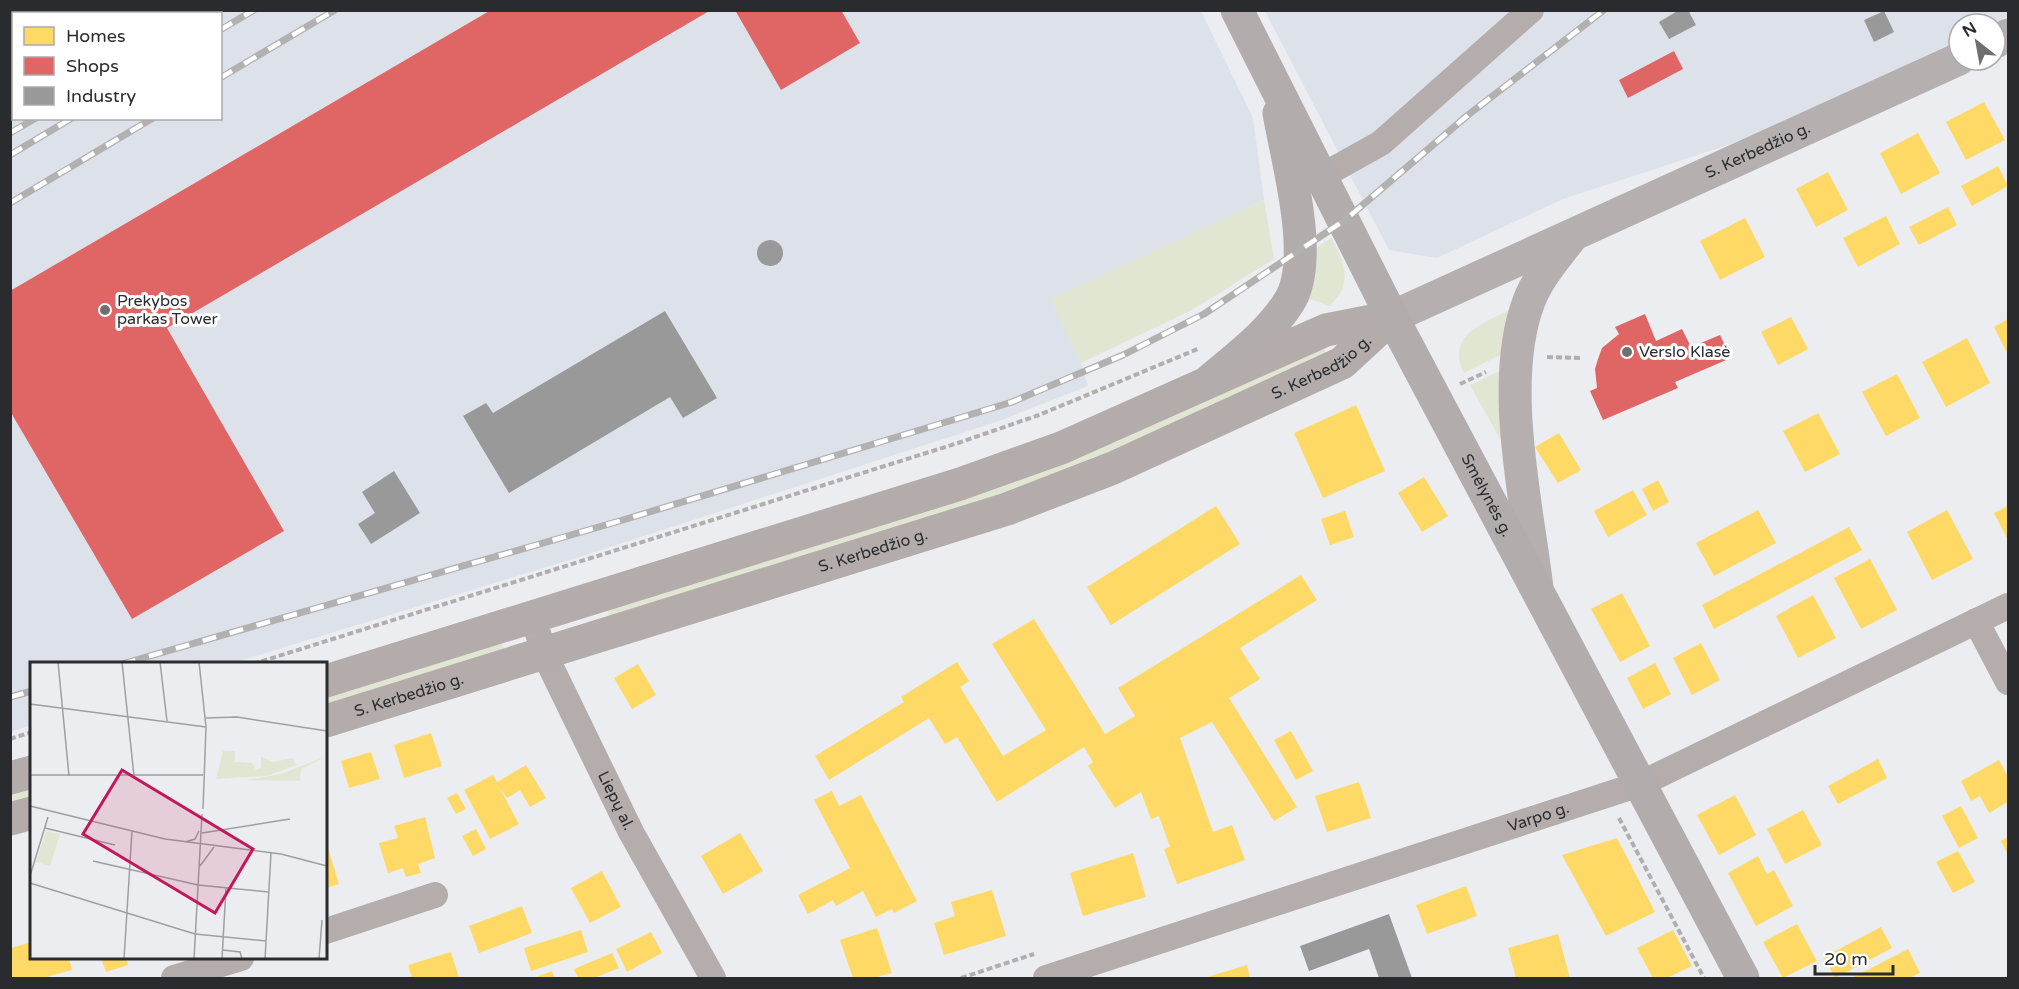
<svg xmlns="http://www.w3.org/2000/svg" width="2019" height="989" viewBox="0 0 2019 989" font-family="'Varela Round',sans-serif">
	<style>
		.built { fill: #dde1ea }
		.green { fill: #e1e6d2 }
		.homes { fill: #ffd966 }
		.shops { fill: #e06666 }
		.industry { fill: #999 }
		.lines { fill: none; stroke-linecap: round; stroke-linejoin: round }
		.path { stroke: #b2aeaf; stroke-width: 4; stroke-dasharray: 6 3; stroke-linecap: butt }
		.minor { stroke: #b4adac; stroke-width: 26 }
		.secondary { stroke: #b3acab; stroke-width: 33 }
		.primary { stroke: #b5afaf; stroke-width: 33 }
		.trunk { stroke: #b2acac; stroke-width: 33 }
		.rail-casing { stroke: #b3b0b0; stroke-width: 7 }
		.rail { stroke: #fff; stroke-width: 4.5; stroke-dasharray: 14; stroke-linecap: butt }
		.poi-dot { fill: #6e6f72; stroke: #fff; stroke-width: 2 }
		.labels { text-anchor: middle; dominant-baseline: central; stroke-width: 6; stroke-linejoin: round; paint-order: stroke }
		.street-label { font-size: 16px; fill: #2a2b2e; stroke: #fff }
		.poi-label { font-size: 16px; fill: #2a2b2e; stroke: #fff; text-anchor: start }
		.inset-road { fill: none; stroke: #9e9fa2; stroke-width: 1.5 }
		.view { fill: #c2185b; fill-opacity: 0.15; stroke: #c2185b; stroke-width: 3 }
		.inset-edge { fill: none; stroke: #2a2b2e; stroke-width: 3 }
	</style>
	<rect width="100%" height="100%" fill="#ebedf0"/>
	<g class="built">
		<polygon points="2008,10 2008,16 1993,24 1959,24 1959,41 1743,140 1563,199 1437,258 1389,250 1265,11"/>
		<polygon points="146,11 1201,11 1253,118 1264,200 1051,299 1081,363 1088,386 999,421 576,558 233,663 32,664 31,725 11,732 10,91 13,90 14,118 220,118 220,14 141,13"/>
	</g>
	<g class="green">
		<polygon points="1264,200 1274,259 1192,310 1081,363 1050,299"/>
		<path d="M1331,238C1345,263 1354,284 1329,306L1304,297L1312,251Z"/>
		<path d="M1513,308L1504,353L1464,373C1445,334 1485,323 1513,308Z"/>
		<polygon points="1323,346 1327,355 1052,478 611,622 607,610"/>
		<polygon points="1502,370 1507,451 1470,385"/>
		<polygon points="498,644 502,644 505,652 326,708 326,697"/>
		<polygon points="31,788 31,799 11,805 10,794"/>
	</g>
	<g class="homes">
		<polygon points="1984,102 2005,140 1966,160 1946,122"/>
		<polygon points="1918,133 1940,173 1901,194 1880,153"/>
		<polygon points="1998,166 2008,186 1972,206 1961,186"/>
		<polygon points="1828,172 1848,210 1816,227 1796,189"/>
		<polygon points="1948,207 1957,225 1919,245 1909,227"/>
		<polygon points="1886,216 1900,244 1858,267 1843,238"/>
		<polygon points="1745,218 1765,257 1720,280 1700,241"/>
		<polygon points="1791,317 1808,349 1778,365 1761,332"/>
		<polygon points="2008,319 2008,355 1994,327"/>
		<polygon points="1967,338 1990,383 1946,407 1922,362"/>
		<polygon points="1897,374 1920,418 1886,436 1862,392"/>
		<polygon points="1356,405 1385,471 1323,498 1294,433"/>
		<polygon points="1818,413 1840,454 1805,472 1783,431"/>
		<polygon points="1559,433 1581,470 1558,483 1535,447"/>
		<polygon points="1424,477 1448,516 1422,532 1398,493"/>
		<polygon points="1658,480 1669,502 1653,511 1642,489"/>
		<polygon points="1633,490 1647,515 1608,537 1594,511"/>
		<polygon points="1216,506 1240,544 1111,625 1087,587"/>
		<polygon points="2008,506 2008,540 1994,513"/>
		<polygon points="1758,510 1776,543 1714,576 1696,543"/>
		<polygon points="1947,510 1973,559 1932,580 1907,532"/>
		<polygon points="1345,511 1354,537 1330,545 1321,519"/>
		<polygon points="1849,527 1862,550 1714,629 1702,605"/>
		<polygon points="1870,559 1897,610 1861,629 1834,578"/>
		<polygon points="1301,575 1317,600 1240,648 1260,679 1229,698 1297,807 1274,821 1212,722 1180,738 1213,832 1232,825 1245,860 1177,884 1164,849 1170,847 1159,816 1151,819 1141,792 1115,808 1088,766 1093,762 1084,747 997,802 957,737 945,744 929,718 829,780 815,756 904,702 901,697 957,662 969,681 960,687 1003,756 1046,730 992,644 1034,619 1105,734 1135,716 1118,688"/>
		<polygon points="1622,593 1650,646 1620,662 1591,609"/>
		<polygon points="1813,595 1836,638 1798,658 1776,616"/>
		<polygon points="1701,643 1720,680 1692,695 1673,658"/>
		<polygon points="1655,663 1671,694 1643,709 1627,678"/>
		<polygon points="638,664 656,695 632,709 614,678"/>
		<polygon points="1291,731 1313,771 1296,780 1274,740"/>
		<polygon points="431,733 442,766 404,778 394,745"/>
		<polygon points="371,752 380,779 349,788 341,761"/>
		<polygon points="1878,759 1887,778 1838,804 1828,786"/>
		<polygon points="1999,760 2008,777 2008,802 1989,813 1980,796 1971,801 1961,781"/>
		<polygon points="526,765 546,798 530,807 520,790 507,798 499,787 519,824 490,839 464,790 493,775 497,782"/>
		<polygon points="1359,782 1371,818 1327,832 1315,796"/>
		<polygon points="832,791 839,806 861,795 917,901 894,913 892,909 876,917 863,891 836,906 833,900 808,914 798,895 850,868 814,800"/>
		<polygon points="457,793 466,809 456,814 447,798"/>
		<polygon points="1735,795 1756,835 1719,855 1697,815"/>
		<polygon points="1961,806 1978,838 1959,848 1942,816"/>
		<polygon points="1803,810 1822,845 1785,864 1767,829"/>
		<polygon points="425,817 435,858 418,864 421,873 406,877 403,868 388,873 379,843 398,838 394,826"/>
		<polygon points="476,829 486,849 473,856 462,836"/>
		<polygon points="740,833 763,871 723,894 701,856"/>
		<polygon points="2008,837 2008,855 2001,841"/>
		<polygon points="1617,838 1655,912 1606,936 1562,855"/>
		<polygon points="326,841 339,884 326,888"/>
		<polygon points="1958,851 1975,882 1953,893 1936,862"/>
		<polygon points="1133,853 1146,897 1083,916 1070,873"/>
		<polygon points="1758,856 1767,874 1774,870 1793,906 1756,926 1728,873"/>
		<polygon points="602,871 621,907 590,923 571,888"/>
		<polygon points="1466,886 1477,916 1427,934 1416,905"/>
		<polygon points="992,890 1006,936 944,955 934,923 955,916 951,902"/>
		<polygon points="522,906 532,933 479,953 469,926"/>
		<polygon points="1797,924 1817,961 1783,978 1763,942"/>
		<polygon points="1881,927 1892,948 1835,978 1824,957"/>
		<polygon points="877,928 892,973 873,978 853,978 840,940"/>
		<polygon points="581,930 588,952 531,971 524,948"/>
		<polygon points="1673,930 1692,966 1667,978 1653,978 1637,948"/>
		<polygon points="651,932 662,953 627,972 616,949"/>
		<polygon points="1558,934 1570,978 1516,978 1508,948"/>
		<polygon points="32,942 32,958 69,958 72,970 43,978 12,978 10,948"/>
		<polygon points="1908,949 1920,973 1909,978 1852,978"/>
		<polygon points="451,952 459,978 412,978 408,965"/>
		<polygon points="612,953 619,968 594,978 578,978 574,969"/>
		<polygon points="101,958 126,958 128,965 106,972"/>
		<polygon points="1247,965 1250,978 1204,978"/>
		<polygon points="552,971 555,978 533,978"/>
	</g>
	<g class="shops">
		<polygon points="491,10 711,10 167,328 284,531 132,619 10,411 10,291"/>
		<polygon points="735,10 841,10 860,43 781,90"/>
		<polygon points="1674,51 1683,69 1628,98 1619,80"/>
		<polygon points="1645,314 1656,341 1682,329 1691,347 1720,335 1731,358 1675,382 1678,388 1603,420 1590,391 1597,388 1595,369 1598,359 1602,348 1619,334 1615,327"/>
	</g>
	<g class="industry">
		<polygon points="1679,10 1688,10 1696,25 1669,39 1659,22"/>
		<polygon points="1884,11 1894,32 1874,42 1864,20"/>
		<circle cx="770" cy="253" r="13"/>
		<polygon points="665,311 717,398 683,418 670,397 509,493 463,416 486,403 493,413"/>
		<polygon points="394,471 420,513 371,544 358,524 375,513 362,492"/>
		<polygon points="1389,914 1412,978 1379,978 1369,949 1309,971 1300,946"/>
	</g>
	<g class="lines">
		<g class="path">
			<polyline points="1547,357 1581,358"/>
			<polyline points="1460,384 1486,372"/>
			<polyline points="253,664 958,443 1039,415 1200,348"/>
			<polyline points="10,739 32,732"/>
			<polyline points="1619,818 1704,978"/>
			<polyline points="961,978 1034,954"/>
		</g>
		<g class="minor">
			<polyline points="125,14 130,10"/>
			<polyline points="10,82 14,80"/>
			<polyline points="1322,176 1381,143 1531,10"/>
			<path id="s1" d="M533,617L544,653L631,832L713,978"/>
			<polyline points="1976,621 2008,682"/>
			<polyline points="326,931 435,895"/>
			<polyline points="174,978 241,958"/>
			<path id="s2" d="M1046,978L1640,784L2008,606"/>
		</g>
		<g class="secondary">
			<polyline points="326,681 960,484 1061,448 1326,330 1392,317"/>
			<path id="s3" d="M326,721L1007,509L1113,468L1342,363L1392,317"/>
			<polyline points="10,778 32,772"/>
			<polyline points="10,819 32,813"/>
		</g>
		<g class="primary">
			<polyline points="1995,42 2008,35"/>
			<path id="s4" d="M1392,317L1959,59"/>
			<path d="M1537,588C1527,503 1498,382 1529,301C1538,277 1557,256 1572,236"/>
		</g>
		<g class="trunk">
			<path id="s5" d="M1237,10L1392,317L1743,978"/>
			<path d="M1208,382C1237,357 1269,334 1289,302C1316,260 1287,161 1279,113"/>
		</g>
		<defs>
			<g id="rail">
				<polyline points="213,14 218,10"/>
				<polyline points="220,30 254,10"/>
				<polyline points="220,78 335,10"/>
				<polyline points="10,133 36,118"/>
				<polyline points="10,155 72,118"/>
				<polyline points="10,203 153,118"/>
				<polyline points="122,664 623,520 1012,402 1123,355 1204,314 1345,220 1468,115 1604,10"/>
				<polyline points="10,697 32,691"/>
			</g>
		</defs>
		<use href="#rail" class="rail-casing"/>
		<use href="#rail" class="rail"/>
	</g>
	<g class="poi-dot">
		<circle cx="105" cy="310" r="6"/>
		<circle cx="1627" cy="352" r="6"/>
	</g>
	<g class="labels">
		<g class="street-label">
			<text stroke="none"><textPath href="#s4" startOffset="402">S. Kerbedžio g.</textPath></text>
			<text stroke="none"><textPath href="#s3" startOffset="1059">S. Kerbedžio g.</textPath></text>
			<text stroke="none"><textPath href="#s5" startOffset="546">Smėlynės g.</textPath></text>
			<text stroke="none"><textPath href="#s3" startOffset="573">S. Kerbedžio g.</textPath></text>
			<text stroke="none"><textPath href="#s3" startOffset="87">S. Kerbedžio g.</textPath></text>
			<text stroke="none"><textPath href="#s1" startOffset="202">Liepų al.</textPath></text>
			<text stroke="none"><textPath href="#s2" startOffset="518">Varpo g.</textPath></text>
		</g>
		<g class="poi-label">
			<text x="117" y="301">Prekybos<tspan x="117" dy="18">parkas Tower</tspan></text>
			<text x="1639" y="352">Verslo Klasė</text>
		</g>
	</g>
	<g transform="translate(30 662)">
		<rect width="297" height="297" fill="#ebedf0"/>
		<path d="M193,89H205V100L222,101L226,108L231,106V94L243,100L263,96L266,103L297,92L236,114L186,117ZM297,94L271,107L270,119L216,118L251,112ZM16,169L30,172L20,204L6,200Z" fill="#e1e6d2"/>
		<path class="inset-road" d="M28,0L39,114M92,0L104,114M130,0L137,59M169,0L176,65L173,147M0,42L176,65M176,56L207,55L297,69M0,113H173M0,144L135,177L251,192L297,204M15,166L85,183M172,171L260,157M155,180L165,177L169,169M63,199L168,223L238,230M170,204L184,185M0,214L18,155M0,221L165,272L236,279M193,288L210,290L212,297M94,297L102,169M164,297L172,152M192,297L196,226M235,297L241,191M289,297L292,258"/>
		<path class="view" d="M92,108L223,187L185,251L53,172Z"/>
		<rect width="297" height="297" class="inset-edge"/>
	</g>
	<rect width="2019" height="989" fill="none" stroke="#2a2b2e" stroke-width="24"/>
	<rect x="12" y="12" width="210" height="108" fill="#ffffff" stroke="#aaaaab" stroke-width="1.5"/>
	<rect x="24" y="27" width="30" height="18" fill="#ffd966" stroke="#aaaaab" stroke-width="1.5"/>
	<text x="66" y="42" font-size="18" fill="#2a2b2e">Homes</text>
	<rect x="24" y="57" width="30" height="18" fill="#e06666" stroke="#aaaaab" stroke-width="1.5"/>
	<text x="66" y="72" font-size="18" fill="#2a2b2e">Shops</text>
	<rect x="24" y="87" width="30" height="18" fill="#999999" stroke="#aaaaab" stroke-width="1.5"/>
	<text x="66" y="102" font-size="18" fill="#2a2b2e">Industry</text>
	<g transform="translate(1977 42) rotate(329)"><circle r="28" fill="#ffffff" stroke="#aaaaab" stroke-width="1.5"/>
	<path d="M0-4.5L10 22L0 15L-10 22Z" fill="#6e6f72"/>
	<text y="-9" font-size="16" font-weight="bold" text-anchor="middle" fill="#2a2b2e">N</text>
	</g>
	<path d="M1815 965v9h78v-9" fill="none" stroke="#2a2b2e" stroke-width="3"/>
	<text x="1824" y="965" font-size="18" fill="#2a2b2e" stroke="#ffffff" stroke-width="4.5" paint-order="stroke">20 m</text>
</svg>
